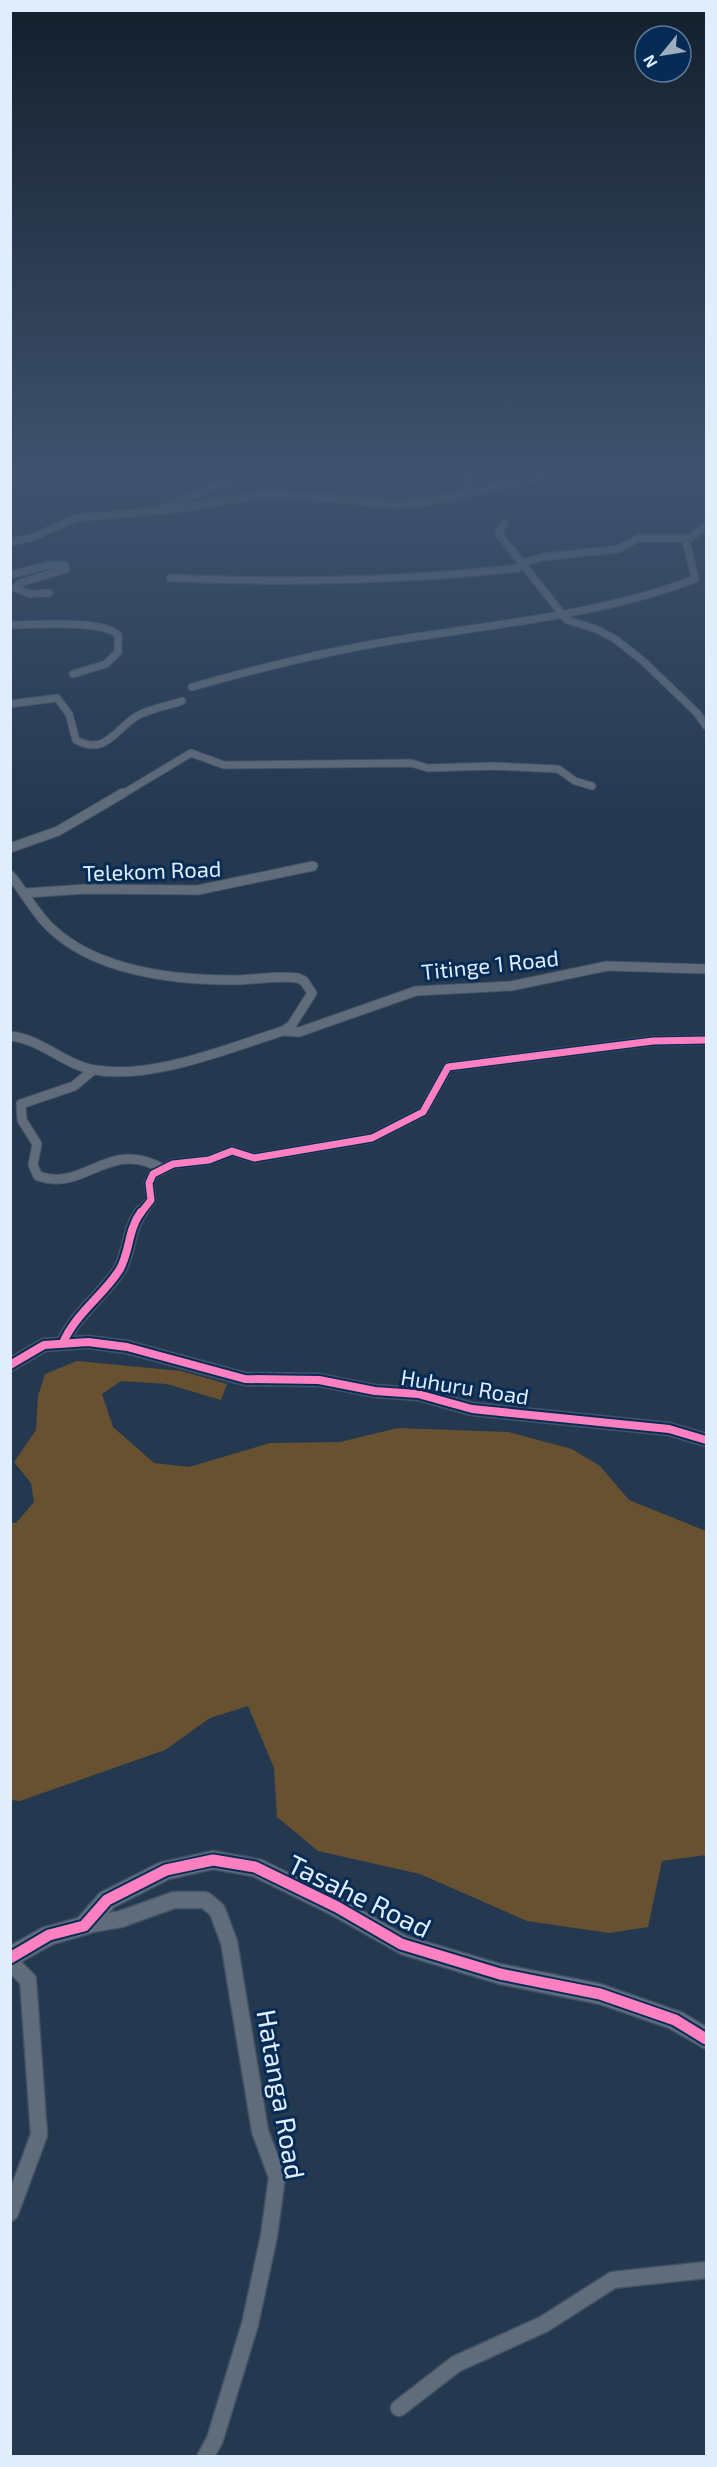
<svg xmlns="http://www.w3.org/2000/svg" width="717" height="2467" viewBox="0 0 717 2467" font-family="'Exo 2',sans-serif">
	<style>
		.green { fill: #675130 }
		.lines { fill: none; stroke-linecap: round; stroke-linejoin: round }
		.street-far3-casing { stroke: #425265; stroke-width: 9 }
		.street-far2-casing { stroke: #425265; stroke-width: 11 }
		.street-far1-casing { stroke: #425265; stroke-width: 15 }
		.street-casing { stroke: #425265; stroke-width: 19 }
		.secondary-casing { stroke: #425265; stroke-width: 3 }
		.street-far3 { stroke: #606c7a; stroke-width: 7 }
		.street-far2 { stroke: #606c7a; stroke-width: 9 }
		.street-far1 { stroke: #606c7a; stroke-width: 12 }
		.street { stroke: #606c7a; stroke-width: 16 }
		.secondary { fill: #606e80; fill-rule: evenodd }
		.cycleway-far2-casing { stroke: #062c56; stroke-width: 10 }
		.cycleway-far1-casing { stroke: #062c56; stroke-width: 12 }
		.cycleway-casing { stroke: #062c56; stroke-width: 15 }
		.cycleway-far2 { stroke: #ff80c0; stroke-width: 7 }
		.cycleway-far1 { stroke: #ff80c0; stroke-width: 8 }
		.cycleway { stroke: #ff80c0; stroke-width: 11 }
		.labels { text-anchor: middle; dominant-baseline: central; stroke-width: 6; stroke-linejoin: round; paint-order: stroke }
		.street-label { font-size: 22px; fill: #e0edfd; stroke: #062c56 }
		.near-street-label { font-size: 27px; fill: #e0edfd; stroke: #062c56 }
	</style>
	<rect width="100%" height="100%" fill="#243850"/>
	<polygon class="green" points="77,1361 181,1371 227,1384 221,1400 167,1384 121,1381 102,1394 113,1427 154,1463 189,1467 270,1443 340,1442 398,1428 508,1432 572,1449 600,1466 629,1500 706,1531 706,1855 662,1861 648,1927 609,1933 527,1921 420,1874 318,1851 277,1817 274,1768 248,1706 210,1718 165,1750 20,1801 11,1800 11,1522 16,1523 34,1502 31,1483 14,1462 36,1430 38,1396 45,1374"/>
	<g class="lines">
		<defs>
			<g id="street-far3">
				<polyline points="468,471 471,492"/>
				<polyline points="10,477 45,474"/>
				<polyline points="165,507 254,471"/>
				<polyline points="505,523 498,533 567,620 596,629 615,639 643,661 697,713 706,726"/>
				<polyline points="10,542 31,538 76,518 178,509 259,495 321,497 392,505 423,503 570,471"/>
				<polyline points="10,575 49,565 65,565 66,569 20,583 15,588 30,594 49,593"/>
				<path d="M170,578C287,583 403,581 519,568L522,563L543,557L619,549L638,538H688"/>
				<path d="M10,625C33,625 102,619 118,635V652L106,664L73,674"/>
				<path d="M192,687C259,668 328,651 396,640C496,624 600,615 695,579L686,541L706,526"/>
				<path d="M10,704L57,698L69,714L76,740C106,756 114,730 137,716C149,709 168,706 182,701"/>
				<polyline points="121,795 191,753 224,765 411,763 428,768 494,766 558,769 575,781 592,786"/>
			</g>
			<g id="street-far2">
				<polyline points="10,848 58,831 123,793"/>
				<path d="M10,875C25,892 35,914 52,929C98,972 174,980 234,980C256,980 276,975 298,978L304,981L312,993L291,1026L283,1031C228,1048 153,1080 95,1070C64,1065 42,1039 10,1036"/>
				<polyline points="26,893 86,889 198,890 313,866"/>
				<polyline points="283,1031 299,1032 416,991 511,986 607,966 706,969"/>
				<path d="M93,1070L74,1086L21,1104L22,1120L37,1144L33,1165L38,1176C85,1193 108,1137 163,1169"/>
				<polyline points="140,1214 151,1200 149,1183 153,1174 173,1164 209,1160 232,1151 254,1158 372,1138 423,1112 448,1067 653,1041 706,1040"/>
			</g>
			<g id="street-far1">
				<path d="M63,1343C75,1314 103,1296 120,1269C130,1251 128,1229 141,1212"/>
				<polyline points="10,1365 44,1345 88,1342 127,1347 245,1379 319,1380 375,1391 418,1394 472,1409 669,1429 706,1440"/>
			</g>
			<g id="street">
				<polyline points="87,1925 121,1919 174,1900 205,1900 217,1910 229,1942 260,2131 277,2177 269,2236 250,2324 215,2439 206,2456"/>
				<polyline points="10,1962 28,1980 39,2135 10,2213"/>
				<polyline points="399,2408 456,2364 544,2324 613,2280 706,2270"/>
			</g>
			<polygon id="secondary" points="213,1851 262,1860 344,1900 406,1936 500,1964 600,1984 683,2013 706,2027 706,2049 669,2028 600,2004 500,1984 401,1954 330,1914 253,1876 213,1869 169,1879 114,1907 91,1933 53,1944 10,1968 10,1946 42,1928 78,1918 100,1893 159,1863"/>
		</defs>
		<use href="#street-far3" class="street-far3-casing"/>
		<use href="#street-far2" class="street-far2-casing"/>
		<use href="#street-far1" class="street-far1-casing"/>
		<use href="#street" class="street-casing"/>
		<use href="#secondary" class="secondary-casing"/>
		<use href="#street-far3" class="street-far3"/>
		<use href="#street-far2" class="street-far2"/>
		<use href="#street-far1" class="street-far1"/>
		<use href="#street" class="street"/>
		<use href="#secondary" class="secondary"/>
		<defs>
			<polyline id="cycleway-far2" points="140,1214 151,1200 149,1183 153,1174 173,1164 209,1160 232,1151 254,1158 372,1138 423,1112 448,1067 653,1041 706,1040"/>
			<g id="cycleway-far1">
				<path d="M63,1343C75,1314 103,1296 120,1269C130,1251 128,1229 141,1212"/>
				<polyline points="10,1365 44,1345 88,1342 127,1347 245,1379 319,1380 375,1391 418,1394 472,1409 669,1429 706,1440"/>
			</g>
			<polyline id="cycleway" points="10,1958 49,1935 84,1926 107,1900 166,1870 213,1860 255,1867 337,1907 401,1944 500,1974 600,1994 675,2020 706,2039"/>
		</defs>
		<use href="#cycleway-far2" class="cycleway-far2-casing"/>
		<use href="#cycleway-far1" class="cycleway-far1-casing"/>
		<use href="#cycleway" class="cycleway-casing"/>
		<use href="#cycleway-far2" class="cycleway-far2"/>
		<use href="#cycleway-far1" class="cycleway-far1"/>
		<use href="#cycleway" class="cycleway"/>
	</g>
	<linearGradient id="sky" x2="0" y2="1"><stop stop-color="#141f2c"/><stop offset="0.58" stop-color="#3f536f"/><stop offset="1" stop-color="#3f536f" stop-opacity="0"/></linearGradient>
	<rect width="717" height="817" fill="url(#sky)"/>
	<g class="labels">
		<g class="street-label">
			<text transform="translate(152 870) rotate(-2)">Telekom Road</text>
			<text transform="translate(490 964) rotate(-6)">Titinge 1 Road</text>
			<text transform="translate(465 1386) rotate(9)">Huhuru Road</text>
		</g>
		<g class="near-street-label">
			<text transform="translate(360 1895) rotate(26)">Tasahe Road</text>
			<text transform="translate(282 2094) rotate(80)">Hatanga Road</text>
		</g>
	</g>
	<rect width="717" height="2467" fill="none" stroke="#e0edfd" stroke-width="24"/>
	<g transform="translate(663 54) rotate(240)"><circle r="28" fill="#062c56" stroke="#5d7999" stroke-width="1.5"/>
	<path d="M0-4.5L10 22L0 15L-10 22Z" fill="#9eaec0"/>
	<text y="-9" font-size="16" font-weight="bold" text-anchor="middle" fill="#e0edfd">N</text>
	</g>
</svg>
